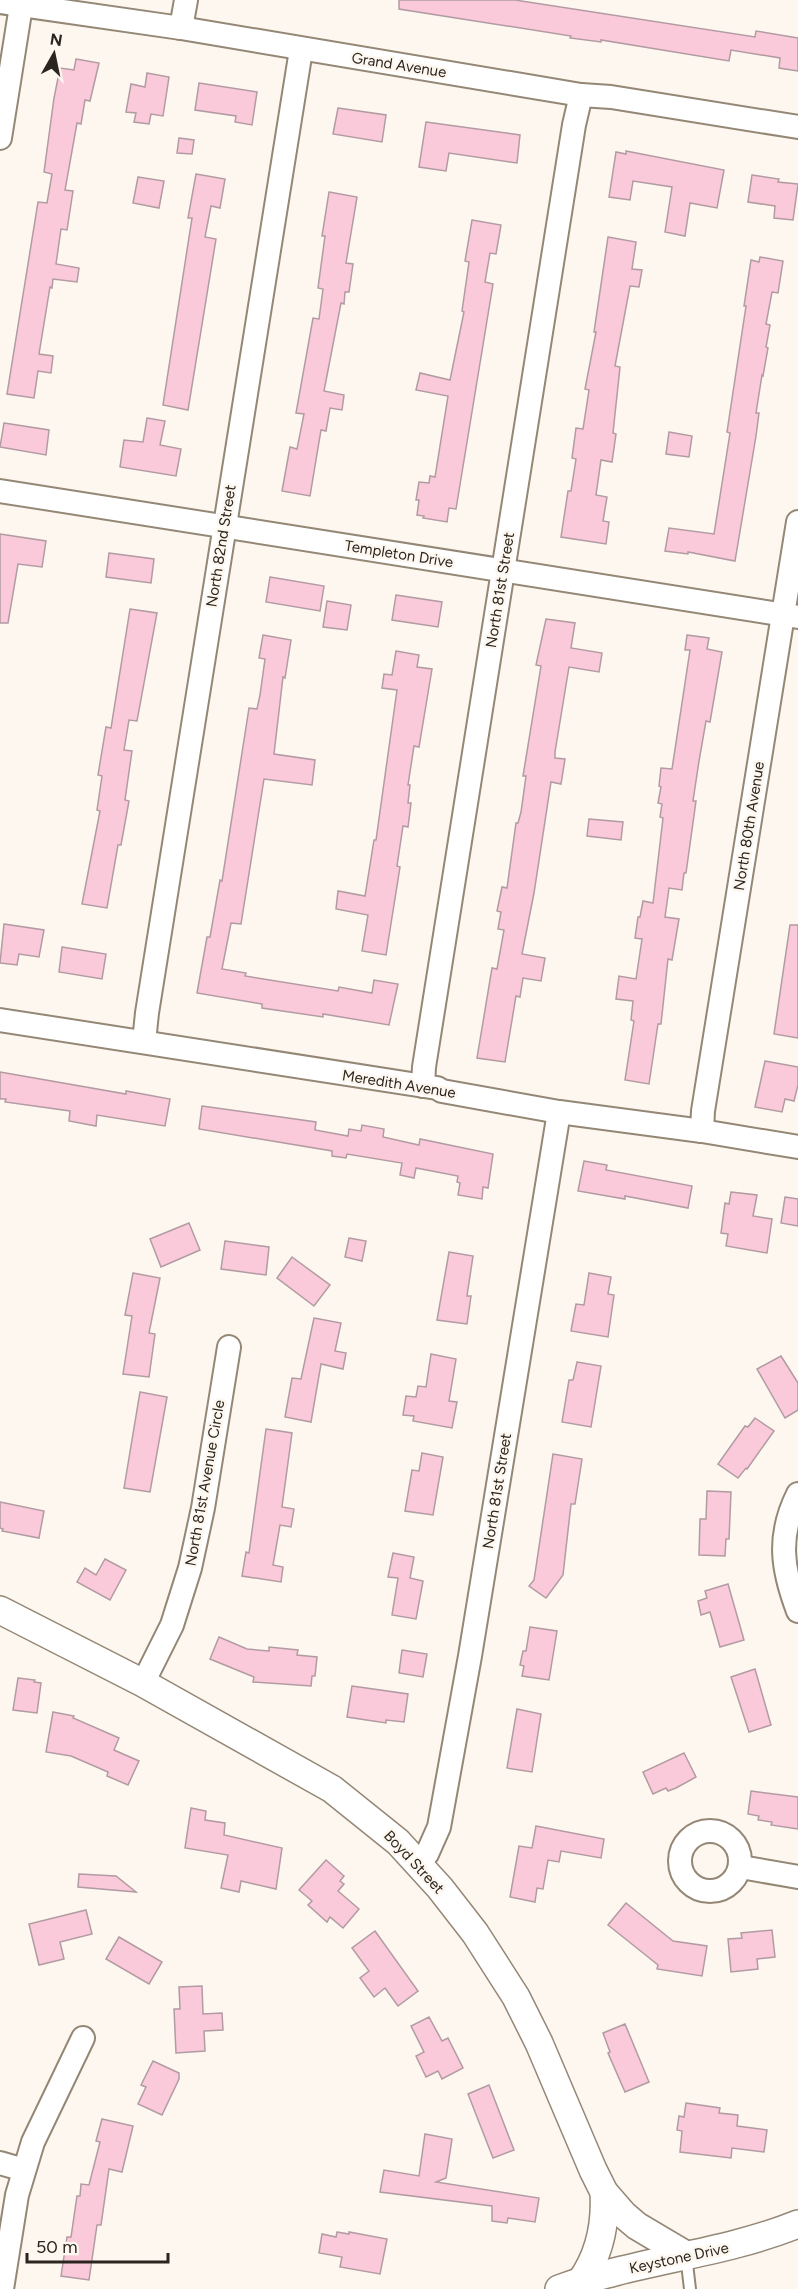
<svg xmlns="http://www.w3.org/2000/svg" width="798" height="2289" viewBox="0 0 798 2289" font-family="Figtree,sans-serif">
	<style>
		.building { fill: #fbcada; stroke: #b29ba2; stroke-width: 1.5 }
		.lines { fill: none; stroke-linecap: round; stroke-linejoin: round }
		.service-casing { stroke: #948775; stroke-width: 14 }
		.minor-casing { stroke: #948775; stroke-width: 26 }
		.tertiary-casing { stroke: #948775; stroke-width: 30 }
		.service { stroke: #fff; stroke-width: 10 }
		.minor { stroke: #fff; stroke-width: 22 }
		.tertiary { stroke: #fff; stroke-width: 27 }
		.labels { text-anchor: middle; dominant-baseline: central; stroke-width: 5; stroke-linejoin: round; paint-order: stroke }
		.street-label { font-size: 15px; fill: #2a251e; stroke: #fdf7f0 }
	</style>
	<rect width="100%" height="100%" fill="#fdf7f0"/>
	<g class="building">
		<polygon points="399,0 515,0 755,37 756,31 798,38 798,71 779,68 780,58 731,50 729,61 601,40 601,42 570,38 571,36 399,9"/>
		<polygon points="76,59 99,63 90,101 85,100 81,124 77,123 65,190 73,191 67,230 61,229 56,264 79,268 77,282 53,279 52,288 50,287 39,354 53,356 51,373 38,371 34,398 7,394 38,202 47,203 52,174 44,172 54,98 60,68 74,70"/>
		<polygon points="147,73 169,77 163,116 151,114 149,124 134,122 136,113 126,112 131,84 145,87"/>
		<polygon points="199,83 257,92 252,125 235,122 236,116 195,110"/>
		<polygon points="338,108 386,115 382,142 333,134"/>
		<polygon points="426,122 520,135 517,163 449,153 446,171 419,167"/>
		<polygon points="179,138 194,140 192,154 177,153"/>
		<polygon points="626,151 724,170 717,208 690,203 685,236 665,232 672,187 633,181 630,200 609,197 616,152 626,154"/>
		<polygon points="196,174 225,179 220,208 211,206 205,237 216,239 188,410 163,405 192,218 188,218"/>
		<polygon points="752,175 779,179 778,182 798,184 793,220 774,218 775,206 748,202"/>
		<polygon points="138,177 164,181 159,208 133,203"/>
		<polygon points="329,192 357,197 346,263 353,264 349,292 345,292 344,304 341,303 324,391 344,395 342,410 330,408 326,431 321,430 310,496 282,491 290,447 297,449 304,414 296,413 313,318 319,319 323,289 318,288 325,236 322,236"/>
		<polygon points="472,220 501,225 496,254 490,253 485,282 493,284 456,509 449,508 447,522 423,518 424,516 417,515 419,500 416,500 419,482 429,483 430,476 435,477 448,396 416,390 420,373 450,380 464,312 462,311 469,262 465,261"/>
		<polygon points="608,237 636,242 632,269 642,270 639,287 630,286 615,366 620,367 613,433 616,434 612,462 601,460 596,495 607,497 603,521 609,522 606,544 561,537 568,491 571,491 576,459 572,458 576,428 583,429 589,390 585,389 596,332 594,332"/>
		<polygon points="760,257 783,261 778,293 772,292 766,324 770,325 766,347 768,348 763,376 762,375 756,413 759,413 756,436 735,561 688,552 688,554 665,551 669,528 714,534 730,433 727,432 746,306 744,306 751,260 759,262"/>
		<polygon points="147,418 165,421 160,445 181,449 176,476 120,467 124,440 143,442"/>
		<polygon points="4,423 49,430 46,455 0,447"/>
		<polygon points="669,432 692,436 689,457 666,454"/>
		<polygon points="0,534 46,541 42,567 18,564 8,623 0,623"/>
		<polygon points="109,553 154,559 151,583 106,577"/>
		<polygon points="270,577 324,586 320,611 266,602"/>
		<polygon points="396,595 442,602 438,627 392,620"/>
		<polygon points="327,601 351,605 347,630 323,627"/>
		<polygon points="130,609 157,613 137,721 129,720 124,750 132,751 125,800 129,801 121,845 118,845 107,908 82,904 100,811 97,810 102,776 98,775 106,727 111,728"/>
		<polygon points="546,619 575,623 571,648 602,653 599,672 569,667 555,752 555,758 565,759 561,784 551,782 534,893 522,954 545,958 541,981 523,978 520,997 516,996 505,1062 477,1058 492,968 497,969 504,930 498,929 501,912 497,911 502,887 507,888 516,823 518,823 521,812 526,776 523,776 541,666 536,665"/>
		<polygon points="263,635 291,640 285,678 283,677 274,754 315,760 312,785 264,779 241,924 231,923 222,969 246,973 245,976 338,991 339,987 372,993 374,980 398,984 389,1025 323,1014 323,1017 262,1008 262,1004 197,993 207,937 210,937 220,880 222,881 249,708 257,709 260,695 265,659 259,658"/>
		<polygon points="687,635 709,638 707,649 722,652 710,722 706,721 699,761 693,801 696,801 686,873 684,873 682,890 669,888 665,917 679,919 672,960 668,959 661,1024 658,1024 649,1084 625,1080 634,1021 631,1020 633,1001 616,999 619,976 636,979 642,939 635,938 638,917 640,917 643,901 653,903 663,818 660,817 662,804 658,803 661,787 659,786 661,768 672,769 690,650 685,650"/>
		<polygon points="396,651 419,655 417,667 432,669 419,747 414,746 408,785 410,785 408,803 411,803 408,827 403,826 397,866 400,867 386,955 362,951 368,915 336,909 338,891 365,896 374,840 376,840 397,690 382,688 384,674 392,675"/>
		<polygon points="589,819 623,822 621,840 587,836"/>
		<polygon points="4,924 44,930 39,957 19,954 17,965 0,963"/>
		<polygon points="790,925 798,925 798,1038 774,1034"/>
		<polygon points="62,947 106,954 102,979 59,972"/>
		<polygon points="765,1061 798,1067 798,1085 794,1101 785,1099 782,1112 755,1107"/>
		<polygon points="0,1072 126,1094 126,1091 170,1099 165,1126 97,1115 96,1126 69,1121 70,1111 5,1102 6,1099 0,1099"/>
		<polygon points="202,1106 316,1122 315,1130 348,1136 349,1129 361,1131 362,1125 384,1129 383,1137 419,1145 420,1139 493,1154 488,1188 483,1187 482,1199 458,1195 460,1183 457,1182 458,1176 416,1168 414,1178 400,1175 402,1163 347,1154 346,1158 332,1156 332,1151 199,1129"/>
		<polygon points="584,1161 607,1165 606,1170 692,1186 688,1208 625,1196 625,1199 578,1191"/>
		<polygon points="731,1192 757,1195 753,1216 772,1219 767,1253 726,1246 728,1234 721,1233 725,1203 729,1204"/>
		<polygon points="785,1197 798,1199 798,1226 781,1223"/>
		<polygon points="189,1223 200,1250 161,1267 150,1239"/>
		<polygon points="349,1238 366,1241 362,1261 345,1257"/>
		<polygon points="225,1241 269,1247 266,1275 221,1269"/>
		<polygon points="449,1252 473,1256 467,1296 471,1296 467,1324 437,1320"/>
		<polygon points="292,1257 330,1285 314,1306 277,1278"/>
		<polygon points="133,1273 160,1278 149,1333 155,1334 149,1377 123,1374 132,1316 125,1315"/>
		<polygon points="589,1273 611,1277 608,1294 614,1295 608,1337 571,1331 576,1304 584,1305"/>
		<polygon points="314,1318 341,1323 335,1351 346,1353 343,1369 321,1364 311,1422 285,1417 292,1378 301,1379"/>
		<polygon points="431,1354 456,1359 449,1401 457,1402 452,1428 413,1421 414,1416 403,1415 406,1396 416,1397 418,1386 426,1387"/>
		<polygon points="781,1356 798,1383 798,1410 785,1418 757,1369"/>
		<polygon points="577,1362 601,1366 591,1427 562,1422 569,1380 573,1380"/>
		<polygon points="140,1392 167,1397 150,1492 124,1488"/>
		<polygon points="755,1418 774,1431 747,1469 746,1468 738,1478 718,1464 745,1426 748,1427"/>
		<polygon points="266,1429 292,1433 282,1507 294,1509 291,1527 280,1525 273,1565 283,1567 281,1582 242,1576 246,1552 249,1553"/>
		<polygon points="422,1453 443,1457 433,1515 405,1511 412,1470 419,1471"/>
		<polygon points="553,1454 582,1459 575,1504 571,1504 563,1575 546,1598 529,1586 534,1580"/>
		<polygon points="707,1491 731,1492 729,1539 726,1539 725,1556 699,1555 700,1519 706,1519"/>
		<polygon points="0,1502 44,1511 39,1538 2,1531 3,1529 0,1528"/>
		<polygon points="393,1553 414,1557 410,1578 423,1581 416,1619 392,1615 398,1578 388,1577"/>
		<polygon points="105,1559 126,1570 110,1600 77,1582 85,1568 96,1575"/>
		<polygon points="728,1584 744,1640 720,1647 710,1612 701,1615 698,1601 707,1598 705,1591"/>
		<polygon points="530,1627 557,1631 549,1680 522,1676 524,1666 520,1665 523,1651 526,1651"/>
		<polygon points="219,1637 247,1649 269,1651 269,1647 298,1650 297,1655 317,1657 315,1676 312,1676 311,1686 253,1682 254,1677 210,1659"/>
		<polygon points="402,1650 427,1654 423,1677 399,1673"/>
		<polygon points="755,1669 771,1725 749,1732 731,1677"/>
		<polygon points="18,1678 35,1680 34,1682 41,1683 37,1713 13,1710"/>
		<polygon points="352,1686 408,1694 404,1722 386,1720 386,1723 347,1717"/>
		<polygon points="517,1709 541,1714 532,1772 507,1768"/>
		<polygon points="53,1712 74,1716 73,1718 119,1738 114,1750 139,1761 128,1785 107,1776 108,1772 71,1756 46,1752"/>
		<polygon points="684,1753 696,1777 676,1788 668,1791 666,1788 653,1794 643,1772"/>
		<polygon points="751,1791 798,1797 798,1829 771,1825 772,1822 758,1820 759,1816 748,1814"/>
		<polygon points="191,1808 206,1811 205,1820 225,1823 224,1835 282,1848 276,1889 241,1881 239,1892 221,1888 228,1855 185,1848"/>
		<polygon points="536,1826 604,1839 601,1858 561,1851 559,1862 548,1860 543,1889 537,1888 535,1902 510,1897 519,1846 532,1848"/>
		<polygon points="326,1860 344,1876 340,1881 344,1884 338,1891 359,1909 343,1928 330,1917 327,1922 308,1905 312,1901 299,1890"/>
		<polygon points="79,1874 116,1876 136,1892 78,1887"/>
		<polygon points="626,1903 673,1941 707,1946 702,1976 657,1969 658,1965 608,1925"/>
		<polygon points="86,1910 92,1934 60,1942 64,1959 39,1965 29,1924"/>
		<polygon points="772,1930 775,1957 757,1959 758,1969 731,1972 728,1939 742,1938 741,1933"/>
		<polygon points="375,1931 418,1991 398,2006 385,1988 374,1997 360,1978 369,1971 352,1948"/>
		<polygon points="119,1937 162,1962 149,1984 106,1959"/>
		<polygon points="202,1986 203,2014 222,2013 223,2030 204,2031 205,2051 176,2053 174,2009 180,2009 179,1987"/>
		<polygon points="429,2017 442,2041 448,2038 463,2068 442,2079 438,2071 426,2077 416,2056 424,2052 411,2026"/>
		<polygon points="625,2024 649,2082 625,2092 608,2053 610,2052 603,2033"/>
		<polygon points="153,2061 179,2073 179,2079 162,2115 138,2104 146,2087 141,2085"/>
		<polygon points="489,2085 514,2150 493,2158 468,2094"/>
		<polygon points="686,2103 720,2108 719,2113 738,2115 737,2126 767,2130 764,2152 732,2148 731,2158 680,2152 682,2131 677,2130 679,2116 684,2117"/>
		<polygon points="102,2119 133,2126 122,2172 109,2169 101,2225 97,2225 89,2280 61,2276 67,2237 71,2237 77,2196 80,2196 81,2184 89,2185 100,2142 96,2141"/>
		<polygon points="425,2134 452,2139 446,2178 436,2182 539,2198 535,2222 508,2218 507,2223 492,2221 492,2206 380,2192 384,2170 419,2176"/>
		<polygon points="337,2232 349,2234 349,2232 387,2239 380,2274 340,2267 342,2257 319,2253 322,2234 336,2237"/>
	</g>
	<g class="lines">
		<defs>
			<polyline id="service" points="686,2255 690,2289"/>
			<g id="minor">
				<polyline points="0,2 181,28 581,95 611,97 798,127"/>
				<polyline points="181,28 186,0"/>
				<polyline points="0,138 21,6"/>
				<polyline points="0,491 798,617"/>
				<polyline points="0,1020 437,1088 442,1091 559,1112 702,1131 798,1147"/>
				<polyline points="144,1042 147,1013 301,50"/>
				<polyline points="423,1086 424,1067 574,125 581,95"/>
				<polyline points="702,1131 703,1111 798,522"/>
				<path d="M798,1494C777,1536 782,1569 798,1611"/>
				<polyline points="143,1683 172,1625 190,1568 203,1508 229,1347"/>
				<circle cx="710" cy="1861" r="30"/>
				<polyline points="419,1864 427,1854 439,1827 470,1656 559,1112"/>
				<polyline points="741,1867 798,1877"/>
				<polyline points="0,2163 24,2170"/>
				<polyline points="2,2289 17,2195 33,2142 83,2038"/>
			</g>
			<g id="tertiary">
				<polyline points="0,1610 143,1683 332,1789 398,1842 440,1888 475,1933 516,1997 539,2043 593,2170 604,2192 624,2215 637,2226 686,2255"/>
				<path d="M581,2281C600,2254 606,2225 604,2192"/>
				<path d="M559,2289C637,2260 721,2255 798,2224"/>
			</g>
		</defs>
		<use href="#service" class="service-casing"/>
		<use href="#minor" class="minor-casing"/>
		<use href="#tertiary" class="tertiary-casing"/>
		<use href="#service" class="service"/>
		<use href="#minor" class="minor"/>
		<use href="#tertiary" class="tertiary"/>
	</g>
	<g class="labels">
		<g class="street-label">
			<text transform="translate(399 65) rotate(9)">Grand Avenue</text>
			<text transform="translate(221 546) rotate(-81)">North 82nd Street</text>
			<text transform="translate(399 554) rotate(9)">Templeton Drive</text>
			<text transform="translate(500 590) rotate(-81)">North 81st Street</text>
			<text transform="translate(749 826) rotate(-81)">North 80th Avenue</text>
			<text transform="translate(399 1084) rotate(9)">Meredith Avenue</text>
			<text transform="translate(205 1483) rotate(-80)">North 81st Avenue Circle</text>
			<text transform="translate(497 1491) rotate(-81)">North 81st Street</text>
			<text transform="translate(414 1862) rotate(47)">Boyd Street</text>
			<text transform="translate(679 2258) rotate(-12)">Keystone Drive</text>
		</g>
	</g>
	<g transform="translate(54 54) rotate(9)" stroke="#fdf7f0" stroke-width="4.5" paint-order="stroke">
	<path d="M0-4.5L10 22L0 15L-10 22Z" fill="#2a251e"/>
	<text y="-9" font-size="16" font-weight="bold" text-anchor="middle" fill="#2a251e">N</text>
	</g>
	<path d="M27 2253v9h141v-9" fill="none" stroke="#2a251e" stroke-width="3"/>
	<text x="36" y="2253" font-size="18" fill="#2a251e" stroke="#fdf7f0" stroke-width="4.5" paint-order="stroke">50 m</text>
</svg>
